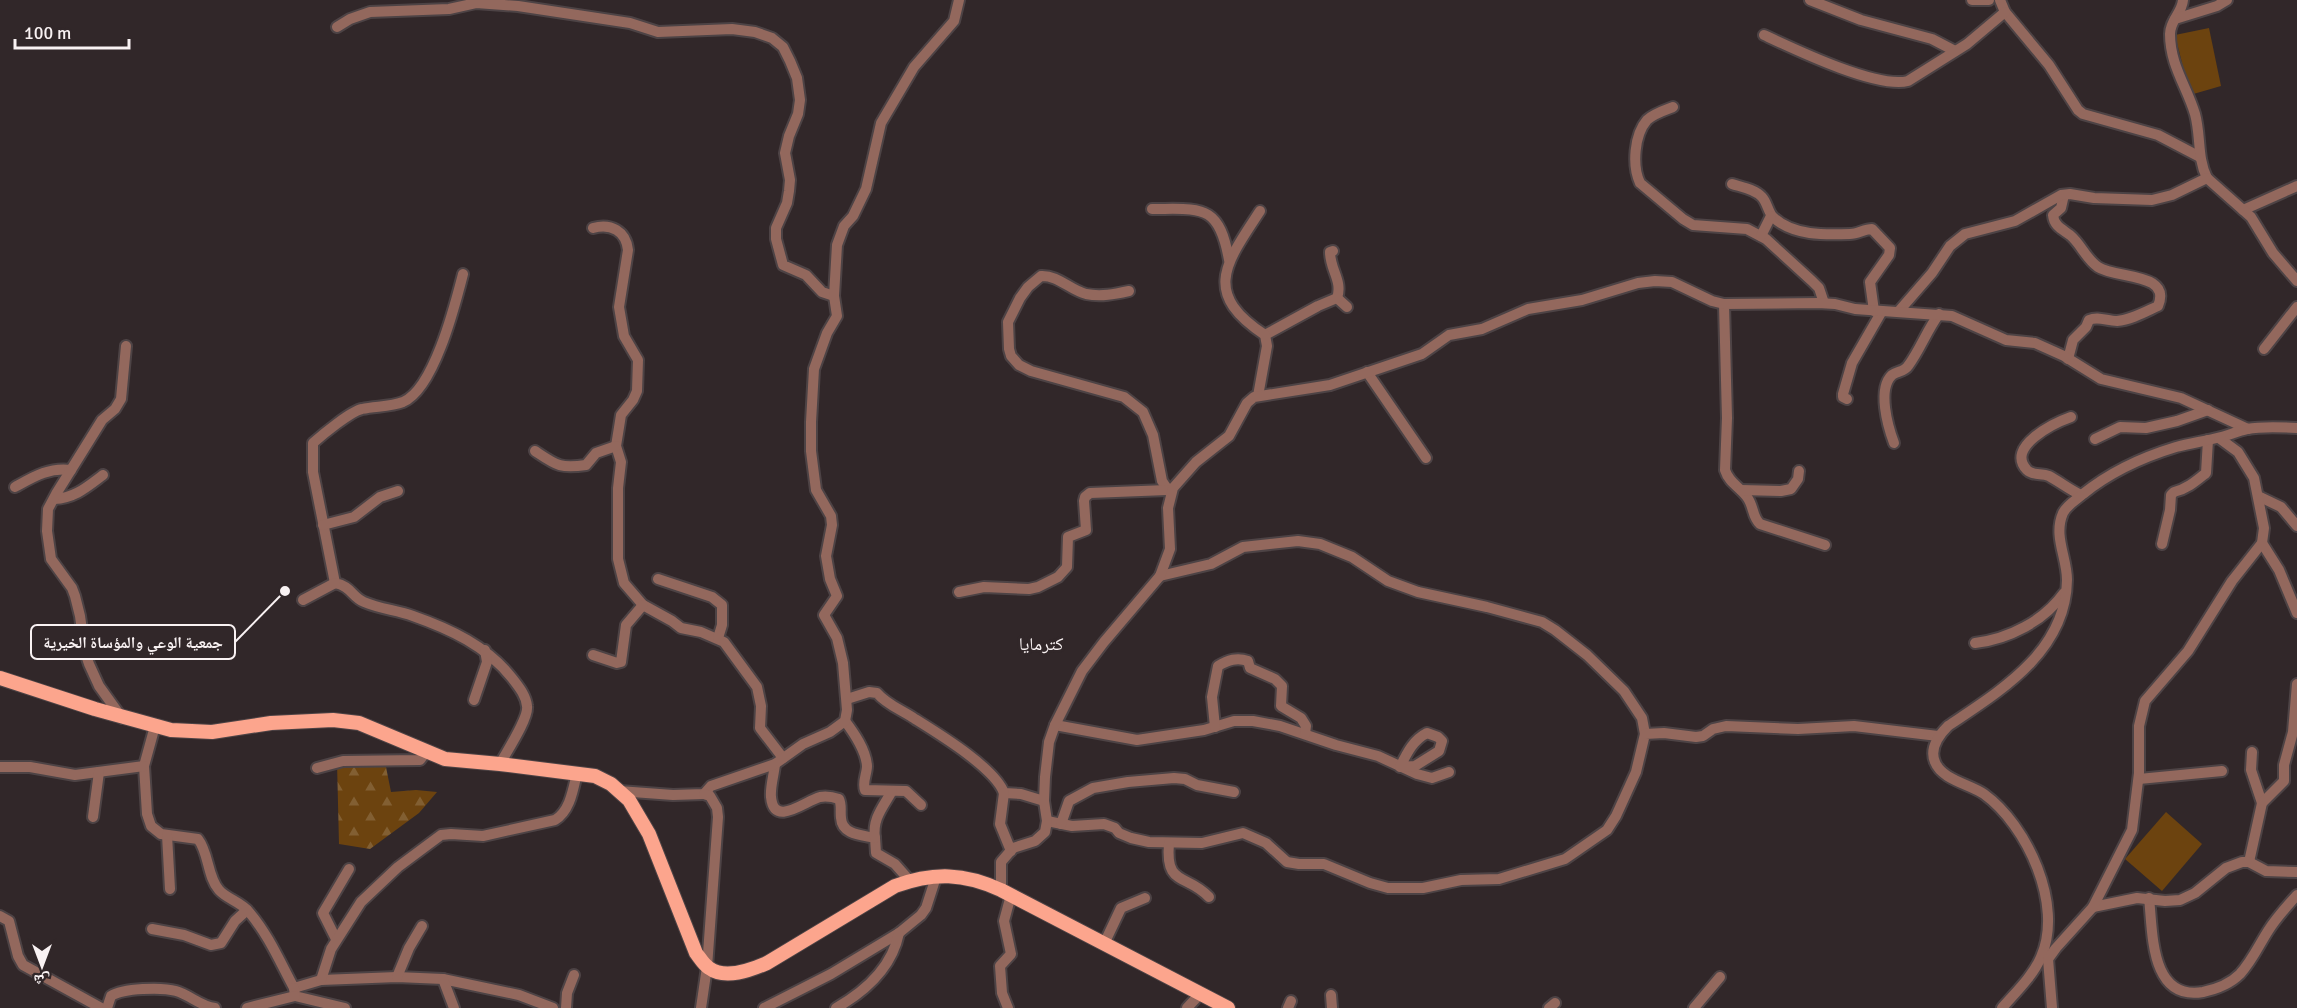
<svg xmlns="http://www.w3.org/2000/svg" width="2297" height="1008" viewBox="0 0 2297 1008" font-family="Signika,'Noto Naskh Arabic',sans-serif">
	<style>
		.forest { fill: url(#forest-firs) }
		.pitch { fill: #6c430f }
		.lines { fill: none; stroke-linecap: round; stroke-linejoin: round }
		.minor-casing { stroke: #4d4345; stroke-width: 14 }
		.major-casing { stroke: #4d4345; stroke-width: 16 }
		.minor { stroke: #93685d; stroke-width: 10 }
		.major { stroke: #fca58d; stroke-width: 14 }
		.labels { text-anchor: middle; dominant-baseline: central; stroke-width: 6; stroke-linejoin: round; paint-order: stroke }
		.quarter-label { font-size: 18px; fill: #f9f2f3; stroke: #312729 }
		.leader { fill: none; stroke: #f9f2f3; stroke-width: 2 }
		.callout-dot { fill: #f9f2f3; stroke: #312729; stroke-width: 2 }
		.callout { fill: #312729; stroke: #f9f2f3; stroke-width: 2 }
		.callout-label { font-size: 16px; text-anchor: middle; font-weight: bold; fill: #f9f2f3 }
	</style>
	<defs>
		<pattern id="forest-firs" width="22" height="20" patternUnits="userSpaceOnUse" patternTransform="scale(1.5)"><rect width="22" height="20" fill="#6c430f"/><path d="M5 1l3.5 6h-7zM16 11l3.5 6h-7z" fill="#825f32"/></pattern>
	</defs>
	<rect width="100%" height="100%" fill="#312729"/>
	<polygon class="forest" points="337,762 386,767 391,792 416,790 437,792 419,813 370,849 339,844"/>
	<g class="pitch">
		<polygon points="2209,28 2221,86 2190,95 2175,35"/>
		<polygon points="2166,812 2202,844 2162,891 2125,859"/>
	</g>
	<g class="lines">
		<defs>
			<g id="minor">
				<polyline points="1810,0 1861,20 1932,39 1955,51"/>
				<polyline points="1972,0 1989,0"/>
				<polyline points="2000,0 2005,12 2049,65 2078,110 2083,114 2158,135 2200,157"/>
				<path d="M2183,0C2182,13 2170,20 2170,34C2170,65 2187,87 2195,114C2201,136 2197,158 2207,178"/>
				<polyline points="2175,19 2217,6 2227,0"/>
				<polyline points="337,27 350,19 370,12 449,9 476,3 518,6 630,23 658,32 732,29 755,32 772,38 783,47 790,61 797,78 800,100 798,114 789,136 785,153 790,180 789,191 787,203 776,228 776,239 783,265 806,275 822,292 834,296"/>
				<path d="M1764,35C1794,49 1877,89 1908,81L1967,44L2005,12"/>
				<path d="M1673,107C1665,110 1653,114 1647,120C1634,135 1632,166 1640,183L1683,219L1693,225L1747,229L1766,239L1812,281L1819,288L1824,303"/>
				<path d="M1732,184C1741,187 1755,189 1762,197C1767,202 1768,212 1773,217C1792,236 1826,235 1850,234C1858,234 1864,229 1872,229L1890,248L1889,255L1870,282L1874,311"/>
				<path d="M2064,195L2061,208L2053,215C2054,226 2062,229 2070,235C2081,244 2086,259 2098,267C2116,279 2172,272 2158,306C2145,312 2131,320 2117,321C2107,321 2098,316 2089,320L2086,327L2073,340L2068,359"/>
				<path d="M1152,209C1201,209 1219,203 1229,260"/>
				<polyline points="2243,210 2297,186"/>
				<path d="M593,228C611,223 626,231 628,250L619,307L624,336L638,360L637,391L633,400L621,415L616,446L621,462L618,488V559L624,583L643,605L672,621L681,628L701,632L724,642L757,687L761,706L760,728L783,758"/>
				<polyline points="1761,236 1771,216"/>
				<path d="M463,274C455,305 434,389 403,402C390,407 375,406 362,409C351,411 322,435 313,443V472L335,583C351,586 352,597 364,602C380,609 397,610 413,616C450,629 487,646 512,678C518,686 526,695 527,706C529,718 507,751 500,764"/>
				<path d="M1129,291C1115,294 1101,297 1086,294C1070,290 1058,275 1041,276L1028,287L1020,298L1008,322L1009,349L1011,356L1019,365L1031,371L1124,397L1143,412L1153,435L1162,481L1171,494"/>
				<polyline points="1337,298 1347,307"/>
				<path d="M1724,304L1727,418L1725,470C1729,483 1740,487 1747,497C1754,506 1752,517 1760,524L1825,545"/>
				<polyline points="1899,311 1932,273 1950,246 1965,234 2015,221 2061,195 2070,194 2094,198 2152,200 2172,195 2207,178 2251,217 2273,253 2297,281"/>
				<path d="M1265,335L1318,306L1337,298C1343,281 1330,270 1330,252L1333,251"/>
				<polyline points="2264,349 2297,307"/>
				<polyline points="1367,372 1426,458"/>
				<path d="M1258,396L1267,346L1265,335C1201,293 1226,263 1260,211"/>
				<polyline points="1847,399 1843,397 1843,394 1852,363 1882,311"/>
				<path d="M2071,417C2054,423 2005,447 2027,470C2033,476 2041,473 2049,476C2060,482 2070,490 2081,495"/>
				<polyline points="2095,439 2120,427 2146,428 2177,421 2208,410"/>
				<path d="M1894,443C1888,427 1877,389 1892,375C1897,371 1904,372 1908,366C1920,350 1927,330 1939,314"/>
				<path d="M535,451C556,465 560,469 586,465L596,453L616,446"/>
				<path d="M15,487C33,477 49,467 71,470"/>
				<polyline points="1741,490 1781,491 1791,489 1798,479 1799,471"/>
				<polyline points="2258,496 2281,507 2297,526"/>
				<path d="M54,499C75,498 87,487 103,475"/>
				<polyline points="323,525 354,517 380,497 398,491"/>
				<polyline points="2262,543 2279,570 2297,613"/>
				<path d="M2162,544L2170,510L2171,495L2174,492C2187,489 2196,481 2206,473L2208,440"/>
				<polyline points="1160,576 1211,564 1243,547 1298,541 1320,544 1352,557 1388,581 1418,592 1487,607 1542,622 1555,630 1587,655 1624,691 1642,718 1645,734"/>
				<polyline points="658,579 712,597 722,605 722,625 718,638"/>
				<polyline points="959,592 984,587 1029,589 1038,587 1058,577 1067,567 1068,537 1086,530 1084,501 1085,497 1090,493 1167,490"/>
				<polyline points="303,600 335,583"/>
				<path d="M1975,643C2009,639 2044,621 2064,593"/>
				<polyline points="593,655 617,663 621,662 626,625 643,605"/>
				<path d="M847,699L869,692L877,693C887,705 902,710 915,719C939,734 995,768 1004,793L1021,794L1044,801"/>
				<polyline points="474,700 487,662 485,650"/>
				<polyline points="122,718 99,686 89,664 85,652 80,616 75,596 72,588 51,559 47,531 48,509 56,494 102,420 115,409 121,399 126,346"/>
				<path d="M845,721C854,733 866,750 867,766C867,774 862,782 865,790L906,791L921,805"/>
				<polyline points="1055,725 1137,740 1204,730 1234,721 1253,721 1280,726 1336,745 1378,756 1417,774 1432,778 1449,772"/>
				<path d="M155,726L144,766L147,814L151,826L161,834L198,839C209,853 207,876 219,890C227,899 241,902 249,912C268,934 280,962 294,988L321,980L397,977L443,979L519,995L553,1008"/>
				<path d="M1215,727L1212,697L1218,666C1228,660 1237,657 1248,661L1250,668L1275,679L1282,686L1281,706L1301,718L1306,726L1305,734"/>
				<path d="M1427,733L1438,737L1442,741L1439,751L1415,766L1400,767C1407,753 1413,740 1427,733Z"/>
				<polyline points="2252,752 2251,770 2262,803"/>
				<path d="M775,764C774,775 770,787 771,797C774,828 805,801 820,797C826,796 833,797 839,799C842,805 840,811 841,818C842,835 862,835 875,838L876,853L895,864L910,881"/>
				<polyline points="0,767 30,767 75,775 144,766"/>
				<polyline points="317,768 343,761 420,760 426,752"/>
				<polyline points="2139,779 2222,771"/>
				<polyline points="619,791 673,795 704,794 711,786 775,764 803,744 830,732 845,721 847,710 843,663 837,638 824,615 837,596 830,579 826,556 832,525 831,516 816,490 811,451 811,422 814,369 827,333 837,316 834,296 837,245 844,226 853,216 866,189 881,123 914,67 954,21 959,0"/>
				<polyline points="1004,793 1000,824 1011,851"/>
				<polyline points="93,817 99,772"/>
				<polyline points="1047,821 1072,826 1104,824 1115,828 1119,833 1131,838 1149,842 1202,843 1243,833 1266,843 1287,862 1299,864 1324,864 1370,883 1388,888 1423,888 1461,880 1499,879 1565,859 1607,830 1616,816 1636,772 1645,734 1664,733 1696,737 1703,736 1713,729 1726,726 1798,729 1854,726 1938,736"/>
				<polyline points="1061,824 1069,801 1093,788 1128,782 1174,778 1185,779 1197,785 1234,792"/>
				<polyline points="167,835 170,889"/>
				<path d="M875,838C872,819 883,807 892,791"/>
				<path d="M1169,843C1165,887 1186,873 1209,897"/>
				<polyline points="2249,862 2262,803 2284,781 2284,765 2293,732 2297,684"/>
				<polyline points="1001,890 1001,862 1013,848 1035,841 1045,832 1047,821 1044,801 1045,777 1049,742 1055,725 1082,671 1104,642 1160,576 1170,549 1168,508 1173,488 1196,462 1229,436 1247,403 1254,397 1330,385 1422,354 1449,335 1482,329 1528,309 1582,300 1638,283 1655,281 1672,282 1712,301 1724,304 1818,303 1835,304 1855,309 1952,316 2006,340 2035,343 2064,356 2101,379 2181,398 2248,429"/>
				<path d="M2149,898C2153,933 2150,1001 2203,992C2217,989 2230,984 2240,974C2252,961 2259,945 2268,931C2276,918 2287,906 2297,895"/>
				<polyline points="2093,907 2137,898 2165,901 2180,900 2195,893 2226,868 2242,862 2249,862 2266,871 2297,872"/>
				<polyline points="0,916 9,921 18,956 23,965 101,1008"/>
				<polyline points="152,929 184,935 211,945 221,943 235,921 247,910"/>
				<polyline points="336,939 323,913 349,869"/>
				<polyline points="1104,944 1121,908 1145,898"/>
				<polyline points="397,977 409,948 422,926"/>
				<polyline points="443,979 454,1008"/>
				<path d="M321,980L331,949L361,902L398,867L441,835L451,834L483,836L555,820C570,811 573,790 577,773"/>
				<polyline points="294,988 295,996 345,1008"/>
				<polyline points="1331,995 1332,1008"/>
				<path d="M107,1008L111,996C123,988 162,987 176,991C190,995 200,1006 215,1008"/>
				<polyline points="247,1008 295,996"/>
				<polyline points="566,1008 567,993 574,975"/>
				<polyline points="701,1008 707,967 718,817 717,808 710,796 704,794"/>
				<polyline points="764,1008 831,974 899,933 921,915 926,908 936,877"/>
				<path d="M836,1008C866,991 892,967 899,933"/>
				<polyline points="1008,1008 1002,993 1000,966 1011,954 1004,921 1011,895"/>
				<polyline points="1187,1008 1200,994"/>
				<polyline points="1288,1008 1291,1001"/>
				<polyline points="1549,1008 1555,1003"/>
				<polyline points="1694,1008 1720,977"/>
				<path d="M2002,1008C2015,993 2033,976 2041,957C2064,905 2027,825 1984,794C1970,784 1942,780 1935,762C1929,748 1939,735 1948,726C2000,691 2066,652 2067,580C2067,557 2053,536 2063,513C2067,505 2076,500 2083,494C2109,473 2143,457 2176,447C2191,443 2206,441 2221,437C2229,435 2238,431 2247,429C2263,426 2281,427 2297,428"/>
				<polyline points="2052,1008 2048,959 2056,948 2093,907 2132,830 2139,773 2139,726 2145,701 2188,651 2232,581 2262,543 2264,528 2254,478 2238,452 2219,438"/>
			</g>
			<path id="major" d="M0,678L95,709L171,730L212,732L271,723L333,720L359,723L445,759L500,764L595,776L611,784L629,800L649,834L696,953C700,958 704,965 709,968C725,980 751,970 767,963L895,886C934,872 964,873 1001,890L1228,1008"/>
		</defs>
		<use href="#minor" class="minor-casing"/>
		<use href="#major" class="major-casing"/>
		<use href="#minor" class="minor"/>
		<use href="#major" class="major"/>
	</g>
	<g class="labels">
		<g class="quarter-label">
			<text x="1041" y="644">كترمايا</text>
		</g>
	</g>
	<path class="leader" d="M285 591L235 642"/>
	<circle class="callout-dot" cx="285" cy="591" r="6"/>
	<rect class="callout" x="31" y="625" width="204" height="34" rx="6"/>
	<g class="callout-label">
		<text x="133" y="648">جمعية الوعي والمؤساة الخيرية</text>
	</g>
	<g transform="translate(42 966) rotate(180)" stroke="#312729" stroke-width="4.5" paint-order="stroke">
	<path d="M0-4.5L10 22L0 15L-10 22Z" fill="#f9f2f3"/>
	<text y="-9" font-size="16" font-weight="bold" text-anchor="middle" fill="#f9f2f3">ش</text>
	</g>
	<path d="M15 39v9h114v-9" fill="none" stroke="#f9f2f3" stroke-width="3"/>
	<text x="24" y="39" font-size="18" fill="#f9f2f3" stroke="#312729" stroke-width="4.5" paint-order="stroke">100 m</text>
</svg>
